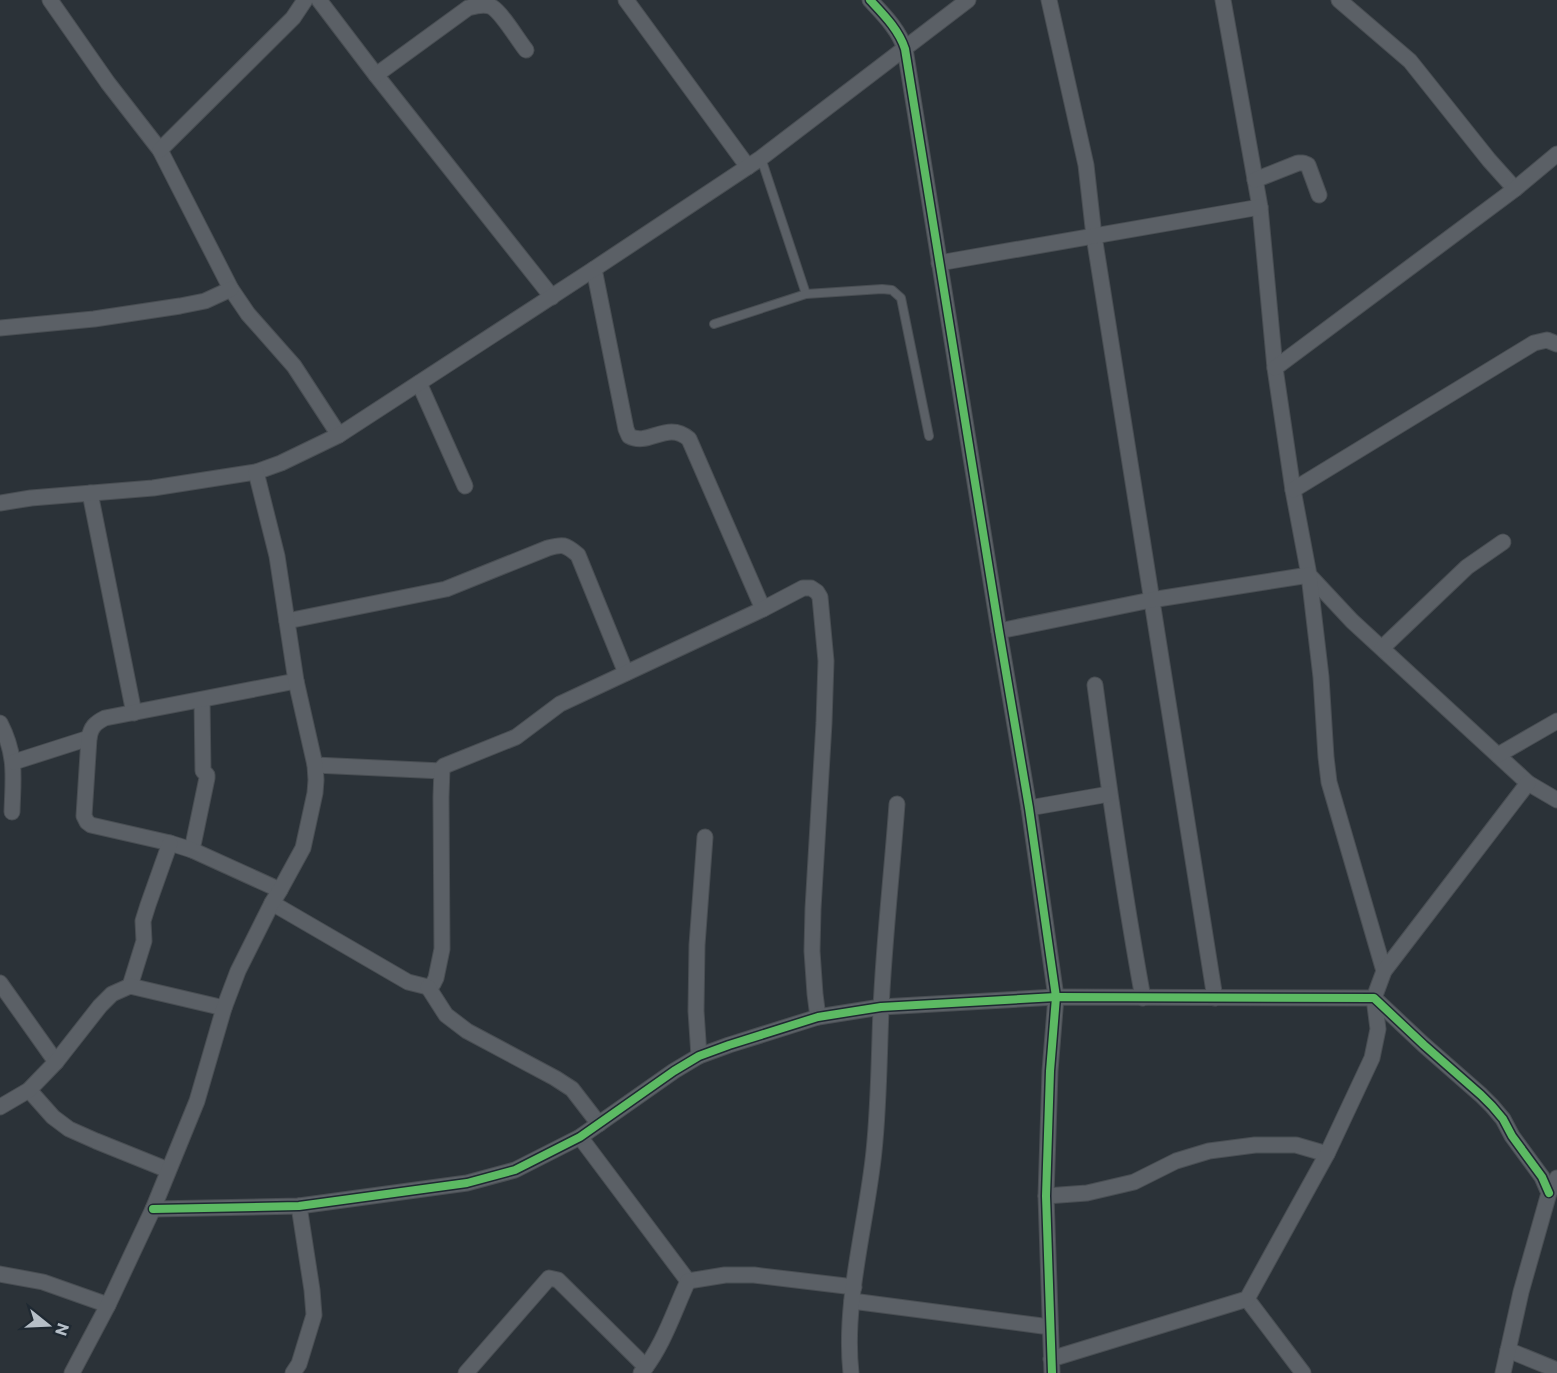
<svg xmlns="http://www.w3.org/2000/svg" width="1557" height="1373" viewBox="0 0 1557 1373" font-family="Commissioner,sans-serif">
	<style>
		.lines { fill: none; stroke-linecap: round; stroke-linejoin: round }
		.service-casing { stroke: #494e53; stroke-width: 10 }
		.minor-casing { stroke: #494e53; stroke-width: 17 }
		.service { stroke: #5b6066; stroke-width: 8 }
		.minor { stroke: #5b6066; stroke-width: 15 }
		.cycleway-casing { stroke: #1f2932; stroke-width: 11 }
		.cycleway { stroke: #5cba63; stroke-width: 8 }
	</style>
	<rect width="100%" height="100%" fill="#2b3238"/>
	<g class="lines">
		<defs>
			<g id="service">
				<polyline points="761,158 806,294"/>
				<polyline points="714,324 806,294 882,289 892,290 901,298 929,436"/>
			</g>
			<g id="minor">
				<polyline points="50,0 108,83 160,150 231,289 248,314 294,366 339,435"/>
				<polyline points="319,0 376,75 552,297"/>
				<polyline points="626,0 748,167"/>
				<path d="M870,0C884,15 899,30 905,49L999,631L1029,808L1056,997L1050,1071L1046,1196L1052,1373"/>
				<polyline points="1049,0 1086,165 1094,236 1215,998"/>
				<polyline points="1223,0 1260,207 1275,368 1293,490 1309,575 1352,621 1528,783 1557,800"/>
				<polyline points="1339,0 1410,61 1489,160 1515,189"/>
				<path d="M376,75L468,8C475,6 484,3 492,7C502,13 518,40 526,50"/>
				<polyline points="160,150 293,18 305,0"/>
				<polyline points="1255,180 1298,163 1303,163 1308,165 1319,195"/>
				<polyline points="939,263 1260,207"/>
				<path d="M594,269L626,429L629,436C649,447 667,420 689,439L763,609"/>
				<polyline points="0,328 94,319 180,306 205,301 231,289"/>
				<polyline points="1275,368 1515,189 1557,154"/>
				<polyline points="419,383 465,486"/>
				<polyline points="1293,490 1534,343 1547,340 1557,344"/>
				<polyline points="90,493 134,713"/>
				<polyline points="0,503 31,498 153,488 256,472 281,463 339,435 594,269 761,158 968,0"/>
				<path d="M287,621L446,589L548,548C563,544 565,544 578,555L626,673"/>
				<polyline points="999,631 1151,600 1309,575 1321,677 1326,757 1329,782 1384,971"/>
				<polyline points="1382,648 1467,567 1503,542"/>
				<path d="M1095,685C1109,790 1124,894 1143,998"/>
				<path d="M0,723C17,756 13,777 12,812"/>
				<polyline points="1498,755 1557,721"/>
				<polyline points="14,762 89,738"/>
				<polyline points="315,765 442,771"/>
				<polyline points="1029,808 1109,794"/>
				<polyline points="192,850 207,778 207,775 203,771 202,700"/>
				<path d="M280,890L192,850L170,843L91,825L87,822L84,816L89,738C91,727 95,723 105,718L296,681"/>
				<polyline points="272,903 408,982 428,987 433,984 436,978 442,949 441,797 442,768 444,766 516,737 560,704 763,609 803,588 811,588 817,592 820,597 826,661 824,723 813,909 812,951 815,994 818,1017"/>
				<polyline points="0,983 56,1062"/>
				<polyline points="130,986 144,941 143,921 148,905 170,843"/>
				<polyline points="428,987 446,1015 467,1031 555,1078 572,1089 599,1124"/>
				<polyline points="699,1056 696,1011 697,945 705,837"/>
				<polyline points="29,1090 53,1117 69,1129 96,1141 168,1170"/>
				<polyline points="0,1107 29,1090 56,1062 100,1006 112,994 130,986 224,1008"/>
				<polyline points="580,1137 688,1281"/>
				<polyline points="1046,1196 1087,1193 1134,1182 1176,1161 1209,1151 1255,1145 1296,1145 1327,1154"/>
				<polyline points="153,1209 299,1206 467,1183 515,1170 580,1137 674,1071 699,1056 729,1045 818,1017 881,1007 1056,997 1374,998 1424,1045 1481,1095 1492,1106 1503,1119 1512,1136 1542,1177 1549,1193"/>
				<polyline points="0,1274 43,1282 108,1305"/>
				<polyline points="688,1281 725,1275 754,1275 854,1287"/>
				<polyline points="1247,1299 1303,1373"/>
				<polyline points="852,1301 1050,1327"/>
				<polyline points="1508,1350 1557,1370"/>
				<polyline points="1051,1359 1247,1299 1327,1154 1372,1058 1378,1029 1374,998 1384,971 1528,783"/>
				<polyline points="72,1373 108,1305 153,1209 197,1101 224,1008 238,971 272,903 280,890 303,848 315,793 316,780 315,765 296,681 277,556 256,472"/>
				<polyline points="293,1373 299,1364 314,1315 312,1290 299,1206"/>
				<polyline points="466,1373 549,1278 558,1280 646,1367"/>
				<path d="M641,1373C663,1347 674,1311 688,1281"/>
				<path d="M851,1373C843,1302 867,1222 874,1151C879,1104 879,1057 881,1009C884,941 892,873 897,804"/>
				<polyline points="1503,1373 1521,1292 1549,1193 1557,1178"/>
			</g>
		</defs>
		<use href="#service" class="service-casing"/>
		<use href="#minor" class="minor-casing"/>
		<use href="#service" class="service"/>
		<use href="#minor" class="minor"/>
		<defs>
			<g id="cycleway">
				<path d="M870,0C884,15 899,30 905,49L999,631L1029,808L1056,997L1050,1071L1046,1196L1052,1373"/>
				<polyline points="153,1209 299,1206 467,1183 515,1170 580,1137 674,1071 699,1056 729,1045 818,1017 881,1007 1056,997 1374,998 1424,1045 1481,1095 1492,1106 1503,1119 1512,1136 1542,1177 1549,1193"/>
			</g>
		</defs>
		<use href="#cycleway" class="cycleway-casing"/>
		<use href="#cycleway" class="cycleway"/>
	</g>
	<g transform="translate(48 1325) rotate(108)" stroke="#1f2932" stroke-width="4.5" paint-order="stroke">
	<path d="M0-4.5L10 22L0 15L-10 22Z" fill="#b6bfc8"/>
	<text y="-9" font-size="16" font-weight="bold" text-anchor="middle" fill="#b6bfc8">N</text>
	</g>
</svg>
